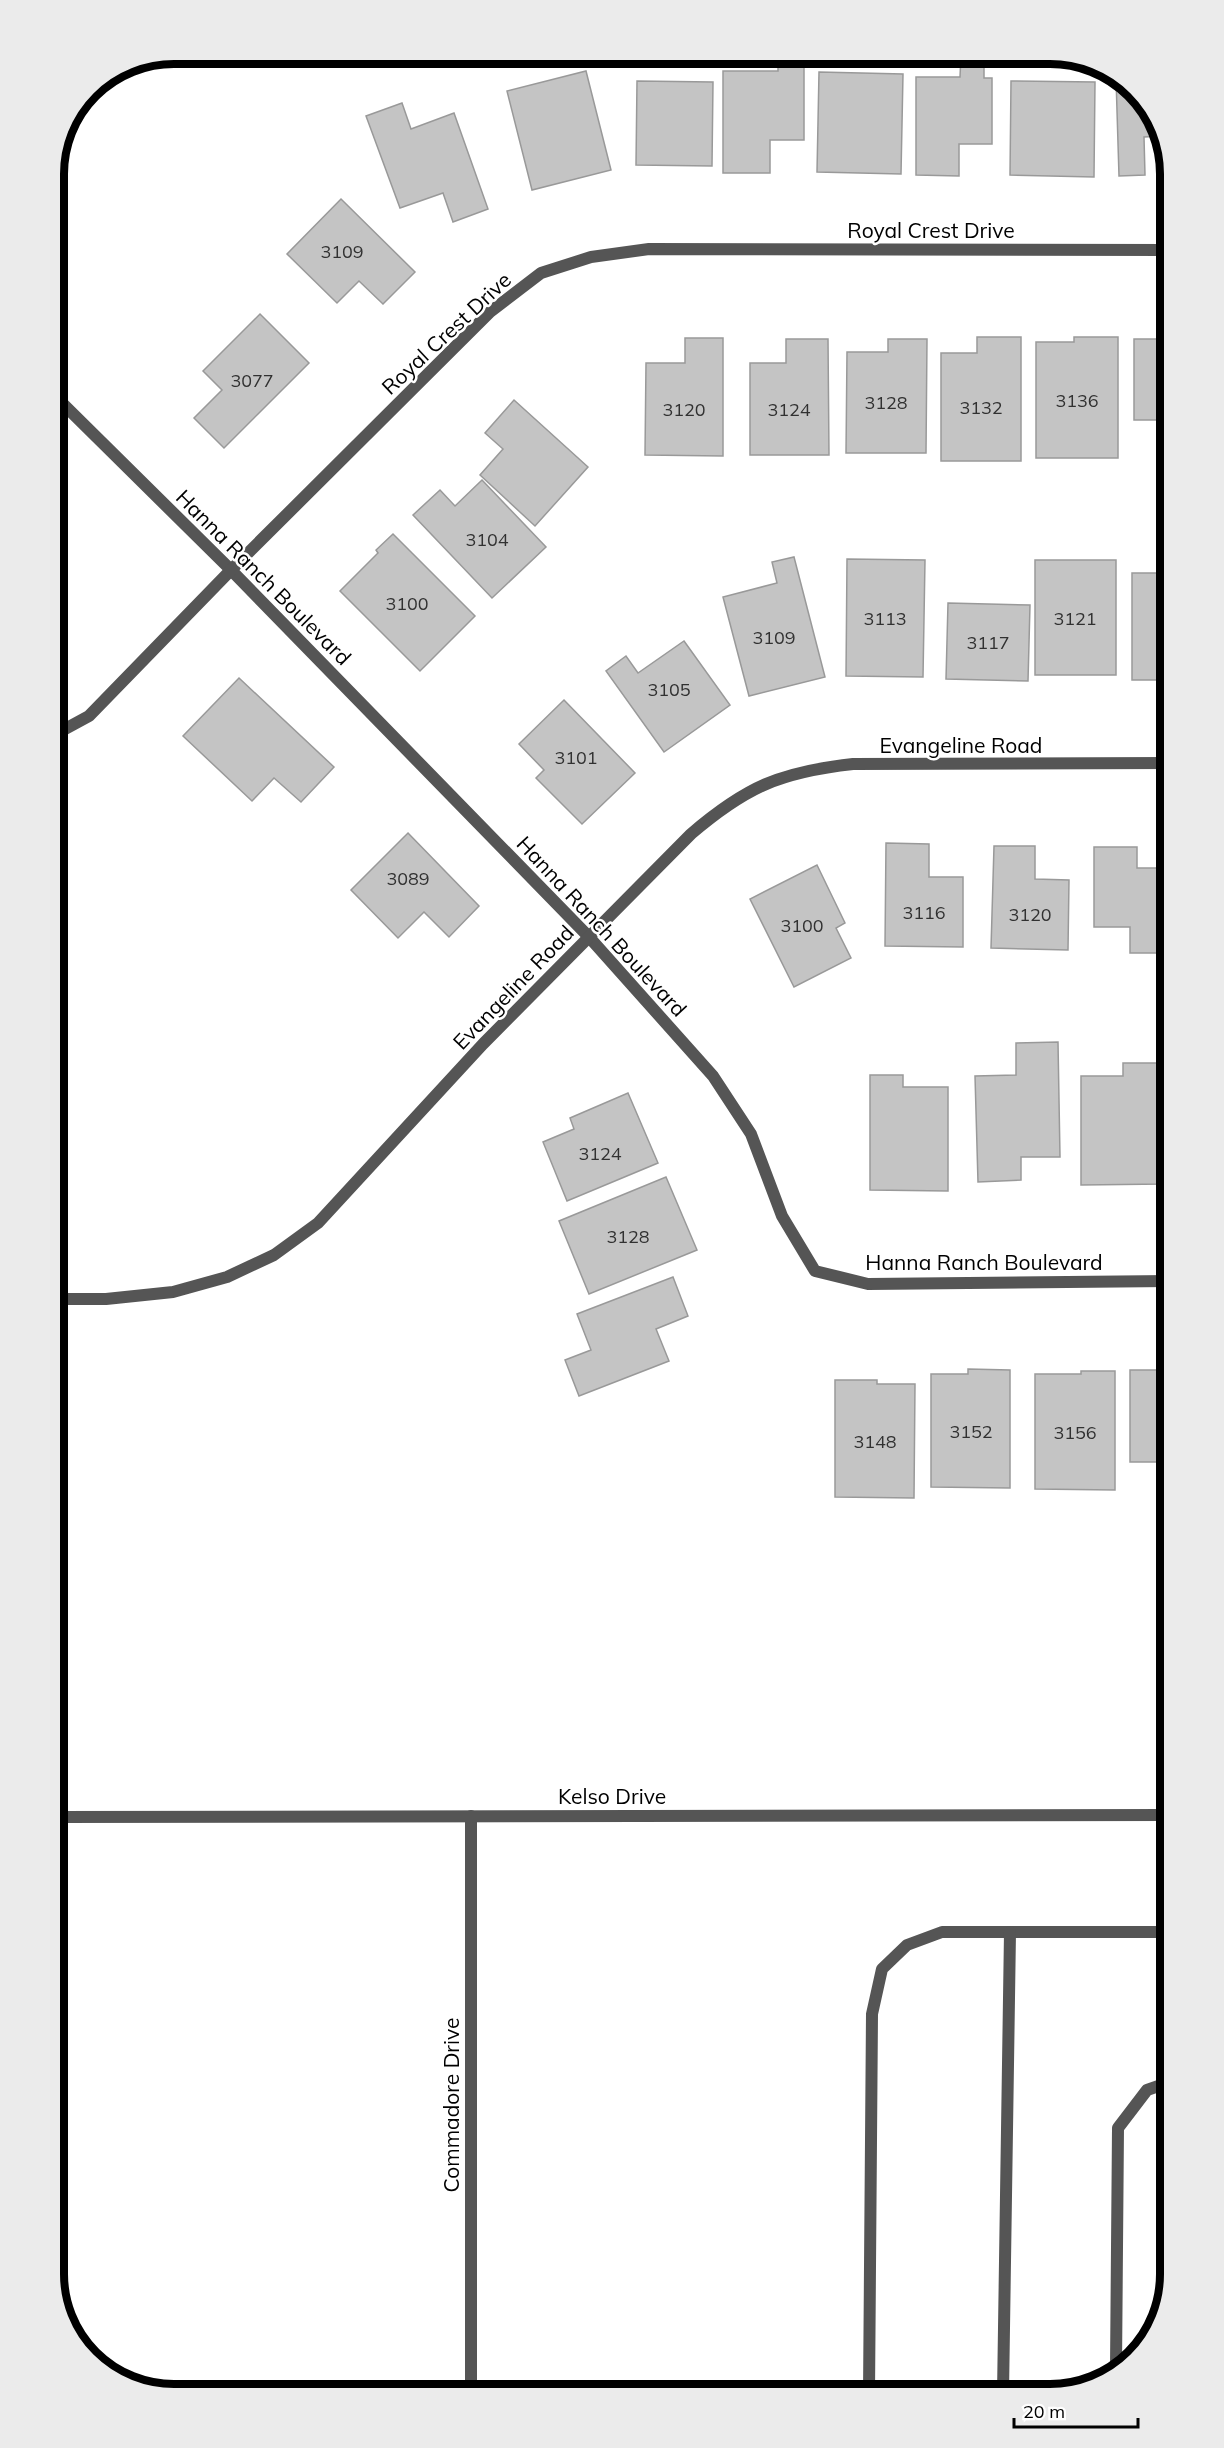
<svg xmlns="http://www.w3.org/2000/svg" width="1224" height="2448" viewBox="0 0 1224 2448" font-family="Mulish,sans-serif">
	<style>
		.building { fill: #c4c4c4; stroke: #999; stroke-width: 1.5 }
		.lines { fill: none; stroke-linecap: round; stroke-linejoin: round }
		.service { stroke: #555; stroke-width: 12 }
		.minor { stroke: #555; stroke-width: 12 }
		.labels { text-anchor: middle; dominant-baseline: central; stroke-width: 5; stroke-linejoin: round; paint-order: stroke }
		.number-label { font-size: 18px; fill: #313131 }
		.street-label { font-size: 21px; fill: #000; stroke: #fff }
		.rim { fill: none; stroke: #000; stroke-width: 8 }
	</style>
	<rect width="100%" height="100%" fill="#fff"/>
	<g class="building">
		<polygon points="961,54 984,54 984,78 992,78 992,144 959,144 959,176 916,175 916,77 960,77"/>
		<polygon points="778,67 804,67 804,140 770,140 770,173 723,173 723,71 778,71"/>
		<polygon points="586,71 611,170 532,190 507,91"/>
		<polygon points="819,72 903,74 901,174 817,172"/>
		<polygon points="1116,78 1123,79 1161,128 1163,136 1144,137 1145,175 1119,176"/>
		<polygon points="637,81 713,82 712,166 636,165"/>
		<polygon points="1011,81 1095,82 1094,177 1010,175"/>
		<polygon points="402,103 411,129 454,113 488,209 453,222 443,193 400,208 366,116"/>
		<polygon points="341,199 415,272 383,304 359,281 337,303 287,254"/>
		<polygon points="260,314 309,363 224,448 194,418 222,390 203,371"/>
		<polygon points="977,337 1021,337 1021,461 941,461 941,353 977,353"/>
		<polygon points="1074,337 1118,337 1118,458 1036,458 1036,342 1074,342"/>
		<polygon points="685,338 723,338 723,456 645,455 646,363 685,363"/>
		<polygon points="786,339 828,339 829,455 750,455 750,363 786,363"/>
		<polygon points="888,339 927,339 926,453 846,453 847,352 888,352"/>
		<polygon points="1134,339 1170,339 1170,447 1169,420 1134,420"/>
		<polygon points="514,400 588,467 535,526 480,475 503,449 485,433"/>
		<polygon points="482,480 546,547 492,598 413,515 440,490 455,506"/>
		<polygon points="393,534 475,616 420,671 340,591 378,553 376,550"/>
		<polygon points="794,557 825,677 749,696 723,597 777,583 772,562"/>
		<polygon points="847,559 925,560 923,677 846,676"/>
		<rect x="1035" y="560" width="81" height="115"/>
		<rect x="1132" y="573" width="38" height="107"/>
		<polygon points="948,603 1030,605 1028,681 946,679"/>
		<polygon points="684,641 730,705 664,752 606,671 626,656 638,673"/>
		<polygon points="239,678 334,767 301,802 274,778 252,801 183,736"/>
		<polygon points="564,700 635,773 582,824 536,778 544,770 519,744"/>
		<polygon points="408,833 479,906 449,937 424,912 398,938 351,890"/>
		<polygon points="886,843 929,844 929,877 963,877 963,947 885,946"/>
		<polygon points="994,846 1035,846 1035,879 1069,880 1068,950 991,948"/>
		<polygon points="1094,847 1137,847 1137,868 1170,868 1170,953 1130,953 1130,927 1094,927"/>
		<polygon points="817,865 845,923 836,928 851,958 794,987 750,899"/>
		<polygon points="1058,1042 1060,1157 1021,1157 1021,1180 978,1182 975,1076 1016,1075 1016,1043"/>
		<polygon points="1123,1063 1164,1063 1164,1184 1081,1185 1081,1076 1123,1076"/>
		<polygon points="870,1075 903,1075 903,1087 948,1087 948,1191 870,1190"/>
		<polygon points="628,1093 658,1163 567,1201 543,1142 574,1129 570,1118"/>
		<polygon points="666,1177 697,1250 589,1294 559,1221"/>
		<polygon points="673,1277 688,1316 656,1329 669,1361 579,1396 565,1360 591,1350 577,1314"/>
		<polygon points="968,1369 1010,1370 1010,1488 931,1487 931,1374 968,1374"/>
		<rect x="1130" y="1370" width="40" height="92"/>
		<polygon points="1081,1371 1115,1371 1115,1490 1035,1489 1035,1374 1081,1374"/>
		<polygon points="835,1380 877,1380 877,1384 915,1384 914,1498 835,1497"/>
	</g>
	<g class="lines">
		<g class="service">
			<polyline points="1116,2368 1118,2128 1147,2090 1170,2082"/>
			<polyline points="869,2394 872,2014 882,1969 907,1945 942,1932 1170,1932"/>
			<polyline points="1003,2394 1010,1932"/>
		</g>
		<g class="minor">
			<polyline points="54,395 231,570 589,937 713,1076 751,1134 782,1216 815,1271 868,1284 1170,1281"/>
			<polyline points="54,735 89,716 231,570 490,312 541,273 591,257 649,249 1170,250"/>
			<path d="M54,1299H106L173,1292L227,1277L274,1255L318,1223L483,1044L691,834C746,787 780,772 853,764L1170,763"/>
			<polyline points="471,1816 471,2394"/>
			<polyline points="54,1817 1170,1815"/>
		</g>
	</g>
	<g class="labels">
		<g class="number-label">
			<text x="342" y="251">3109</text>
			<text x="252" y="380">3077</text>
			<text x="1077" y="400">3136</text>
			<text x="886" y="402">3128</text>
			<text x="981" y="407">3132</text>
			<text x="684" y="409">3120</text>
			<text x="789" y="409">3124</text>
			<text x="487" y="539">3104</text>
			<text x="407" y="603">3100</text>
			<text x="885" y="618">3113</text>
			<text x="1075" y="618">3121</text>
			<text x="774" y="637">3109</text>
			<text x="988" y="642">3117</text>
			<text x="669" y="689">3105</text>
			<text x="576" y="757">3101</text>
			<text x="408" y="878">3089</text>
			<text x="924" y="912">3116</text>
			<text x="1030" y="914">3120</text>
			<text x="802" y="925">3100</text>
			<text x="600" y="1153">3124</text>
			<text x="628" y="1236">3128</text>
			<text x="971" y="1431">3152</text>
			<text x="1075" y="1432">3156</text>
			<text x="875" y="1441">3148</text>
		</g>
		<g class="street-label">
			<text x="931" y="230">Royal Crest Drive</text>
			<text transform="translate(446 333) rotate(-43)">Royal Crest Drive</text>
			<text transform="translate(264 577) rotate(45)">Hanna Ranch Boulevard</text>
			<text x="961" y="745">Evangeline Road</text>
			<text transform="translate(602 926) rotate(47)">Hanna Ranch Boulevard</text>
			<text transform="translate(513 987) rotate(-46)">Evangeline Road</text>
			<text x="984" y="1262">Hanna Ranch Boulevard</text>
			<text x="612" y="1796">Kelso Drive</text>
			<text transform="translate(451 2105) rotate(-90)">Commadore Drive</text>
		</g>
	</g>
	<path d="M0 0H1224V2448H0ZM174 64H1050A110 110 0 0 1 1160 174V2274A110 110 0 0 1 1050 2384H174A110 110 0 0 1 64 2274V174A110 110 0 0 1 174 64Z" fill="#ebebeb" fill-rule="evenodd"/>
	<path class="rim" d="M174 64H1050A110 110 0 0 1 1160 174V2274A110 110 0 0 1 1050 2384H174A110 110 0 0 1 64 2274V174A110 110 0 0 1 174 64Z"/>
	<path d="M1014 2418v9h124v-9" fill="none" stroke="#000000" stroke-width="3"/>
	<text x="1023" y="2418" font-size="18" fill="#000000" stroke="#ffffff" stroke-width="4.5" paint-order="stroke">20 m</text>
</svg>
